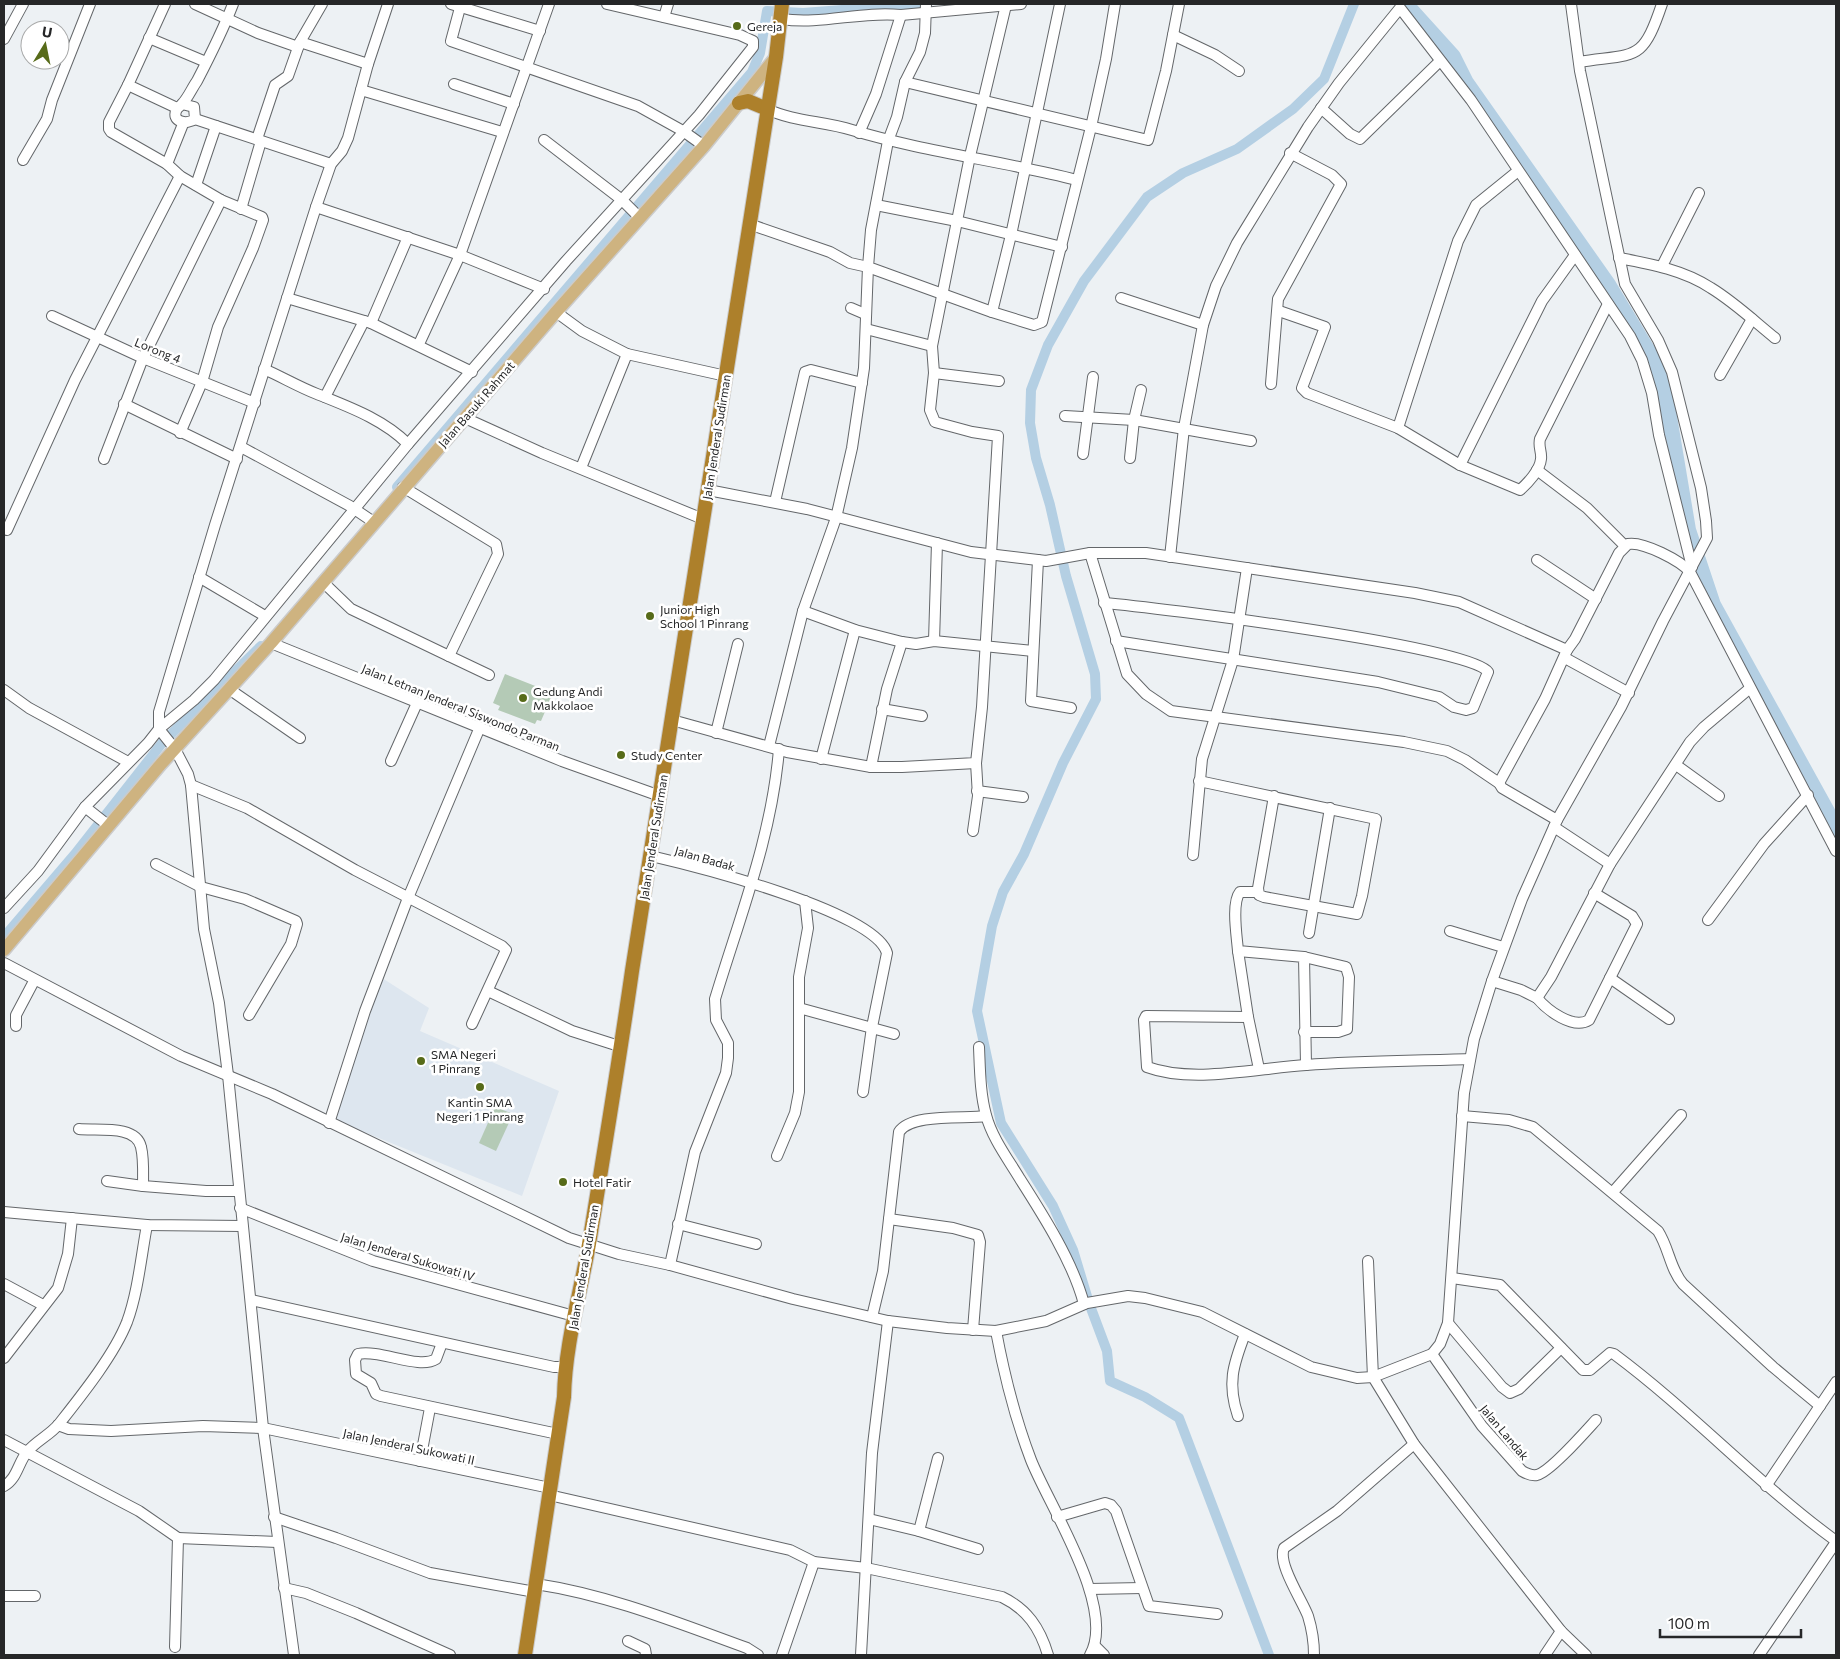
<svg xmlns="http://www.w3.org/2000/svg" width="1840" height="1659" viewBox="0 0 1840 1659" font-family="Commissioner,sans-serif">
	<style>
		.built { fill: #dde6ef }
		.green { fill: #b4cab6 }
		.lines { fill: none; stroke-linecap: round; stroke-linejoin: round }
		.canal { stroke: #b4cfe3; stroke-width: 10 }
		.river { stroke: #b4cfe3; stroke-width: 18 }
		.minor-casing { stroke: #64676a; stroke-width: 12 }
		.major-casing { stroke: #cbcbcb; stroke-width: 15 }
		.highway-casing { stroke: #cbcbcb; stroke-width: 16 }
		.minor { stroke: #fff; stroke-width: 10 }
		.major { stroke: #ceb380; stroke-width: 12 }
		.highway { stroke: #ad802b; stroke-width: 14 }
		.poi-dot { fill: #576b19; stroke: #fff; stroke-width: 2 }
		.labels { text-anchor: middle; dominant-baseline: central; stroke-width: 5; stroke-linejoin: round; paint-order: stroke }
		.poi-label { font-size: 12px; fill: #262728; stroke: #fff; text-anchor: start }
		.street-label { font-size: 12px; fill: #262728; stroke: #fff }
	</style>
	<rect width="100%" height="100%" fill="#edf1f4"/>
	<polygon class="built" points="382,978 429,1008 420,1031 559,1091 522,1196 332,1119"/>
	<g class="green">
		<polygon points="505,674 553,693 541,721 537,720 535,724 498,710 500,706 493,703"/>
		<polygon points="495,1107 513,1114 496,1151 479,1143"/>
	</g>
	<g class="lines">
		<g class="canal">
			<polyline points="397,487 752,72 760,53 767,11 803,13 920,4"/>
			<polyline points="4,937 75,854 163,742 261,646"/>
			<polyline points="1269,1655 1179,1418 1145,1397 1110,1381 1107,1351 1089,1303 1073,1250 1053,1206 1001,1123 977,1011 992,926 1003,892 1024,854 1063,763 1096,699 1095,674 1066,576 1050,505 1036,458 1030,423 1031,390 1048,345 1084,281 1147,197 1183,173 1237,149 1293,109 1324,79 1354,4"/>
		</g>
		<polyline class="river" points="1404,4 1452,57 1465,83 1607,285 1661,375 1687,530 1712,605 1836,830"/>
		<defs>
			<g id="minor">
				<polyline points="165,4 128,85 177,108"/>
				<polyline points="195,4 258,33 298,47"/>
				<polyline points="451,4 540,31"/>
				<polyline points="461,4 451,41 638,106 683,131 704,146"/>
				<polyline points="926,4 925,33 920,52 905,82 897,117 888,141 871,230 868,267 992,312 1034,325 1042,322 1091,127 1106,59 1115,4"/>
				<polyline points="664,17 668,4"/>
				<path d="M781,19C823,25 859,11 901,15L1021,4"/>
				<polyline points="1173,35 1215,55 1239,71"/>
				<polyline points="149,38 206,62"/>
				<polyline points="4,39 23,4"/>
				<polyline points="300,42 368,64"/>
				<path d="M1579,62C1637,53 1642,63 1662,4"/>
				<polyline points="905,82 1148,140 1166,71 1179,4"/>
				<polyline points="454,84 514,104"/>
				<polyline points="128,85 109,122 109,129 111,132 167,164 180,176 221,200 262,217 263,220 253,248 218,327 202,382 180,433"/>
				<polyline points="361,90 502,132"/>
				<path d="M182,104L194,107L195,119C187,125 170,122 177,109C179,106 180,107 182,104C188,98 192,88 197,81C210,56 223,30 233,4"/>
				<polyline points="1321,108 1350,134 1360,139 1440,61"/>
				<path d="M767,109C794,122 824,121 852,130C925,152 1003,161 1077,180"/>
				<polyline points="195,119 331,164"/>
				<polyline points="859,133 876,94 901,15"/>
				<polyline points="257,139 275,85 288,76 300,42 322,4"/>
				<polyline points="544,140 622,200 640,218"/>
				<polyline points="23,160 47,119 52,100 90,4"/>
				<polyline points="167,164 183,124"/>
				<polyline points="196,185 216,126"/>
				<polyline points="876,205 957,221 1062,247"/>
				<polyline points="316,207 460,255 544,289"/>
				<polyline points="241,209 261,141"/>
				<polyline points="749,224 830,252 850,263 868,267 864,368 852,448 836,518 803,611 769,746"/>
				<path d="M1619,258C1651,264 1684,270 1711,288C1734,302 1754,321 1775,338"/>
				<polyline points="1662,266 1699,193"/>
				<polyline points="287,298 371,323 472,372"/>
				<polyline points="1121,298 1203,325"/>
				<polyline points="851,308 865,314"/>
				<path d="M1279,311L1325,327L1302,388L1307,393L1398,428L1460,465L1520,490C1528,483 1540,470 1541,459C1542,452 1538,447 1540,439L1608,304"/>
				<polyline points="556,312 582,331 627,354 581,468"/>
				<polyline points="992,312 1011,235 1060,4"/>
				<polyline points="52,316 143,358 255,403"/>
				<polyline points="371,323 408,237"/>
				<polyline points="866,329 932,346"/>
				<polyline points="419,344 460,255 549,4"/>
				<polyline points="627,354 726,376"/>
				<path d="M264,369C282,377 299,387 317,394C349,407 383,419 408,444"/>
				<polyline points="934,373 999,381"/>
				<polyline points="1720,375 1752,319"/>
				<polyline points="1271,384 1278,299 1341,184 1332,175 1290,153"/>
				<polyline points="325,397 364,321"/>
				<polyline points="124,404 237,459"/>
				<polyline points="1065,416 1134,420 1251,441"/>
				<polyline points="465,418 542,453 703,519"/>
				<polyline points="1398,428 1458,241 1476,205 1518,171"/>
				<polyline points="241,447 350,506 375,523"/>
				<polyline points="1083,454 1093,377"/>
				<polyline points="1130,458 1134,420 1141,390"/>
				<polyline points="104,459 143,358 221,200"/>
				<polyline points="1460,465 1542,301 1575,255"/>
				<polyline points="1537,470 1587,508 1625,546"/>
				<polyline points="403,487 496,544 498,554 449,656 489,675"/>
				<path d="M708,490L807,509L971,552L1046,561L1090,553H1146L1415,593L1459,602L1567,650L1575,639L1619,553L1628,544C1643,541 1681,561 1690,572L1836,851"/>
				<polyline points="775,502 805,372 811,370 862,383"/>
				<polyline points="7,530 75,380 180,176"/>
				<polyline points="1090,553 1127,674 1146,694 1171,711 1404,742 1447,751 1465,760 1499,783 1502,788 1557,820"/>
				<polyline points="1170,557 1184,428 1203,325 1216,286 1237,243 1308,127 1339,83 1400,8 1471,100 1630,336 1642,360 1652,393 1659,435 1692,567"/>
				<polyline points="1038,560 1031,701 1071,708"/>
				<polyline points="1537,560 1596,599"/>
				<polyline points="199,577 265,616"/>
				<polyline points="324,583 351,609 449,656"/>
				<path d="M1104,603C1152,607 1471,646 1488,672L1473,708L1466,710L1454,707L1439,697L1378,682L1116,641"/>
				<polyline points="803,611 855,630 902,642 916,644 934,641 1033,651"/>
				<polyline points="934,641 937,543"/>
				<polyline points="271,643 562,761 660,796"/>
				<polyline points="1565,658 1629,693"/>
				<polyline points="229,689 300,738"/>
				<polyline points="4,690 29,708 128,762"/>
				<polyline points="882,709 922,716"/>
				<polyline points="672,720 787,752 871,767 902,767 976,763 982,707 998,436 972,432 935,422 930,410 934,373 932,346 970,156 1006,5"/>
				<polyline points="716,733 738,644"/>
				<polyline points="821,759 855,630"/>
				<polyline points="391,761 417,703"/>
				<polyline points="1676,765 1719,796"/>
				<polyline points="871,767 887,689 902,642"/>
				<polyline points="1199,781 1376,819 1362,896 1357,914 1264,897 1259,895 1258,888 1274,796"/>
				<polyline points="1499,783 1545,699 1567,650"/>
				<polyline points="191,785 247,808 355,870 502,946 506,950 472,1024"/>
				<polyline points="977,791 1023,797"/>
				<polyline points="85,807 109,826"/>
				<polyline points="1554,827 1610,864"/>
				<polyline points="973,831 978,796 976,763"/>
				<polyline points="1193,855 1202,759 1233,660 1247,568"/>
				<path d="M651,856C694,866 875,911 887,953L872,1027L863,1092"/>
				<polyline points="156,864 201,887 245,899 296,921 297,924 291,944 249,1015"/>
				<path d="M1258,892H1240C1231,903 1237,937 1238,951L1304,957L1306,1065"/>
				<polyline points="4,908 38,871 85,807 148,743 159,729 194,700 214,680 408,444 566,261 699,115 753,47 753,41 740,35 607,4"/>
				<polyline points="1708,920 1764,844 1808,795"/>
				<polyline points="1450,931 1503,947"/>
				<polyline points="1309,933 1330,808"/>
				<polyline points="1238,951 1248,1017 1259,1069"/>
				<polyline points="1304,957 1346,967 1349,977 1347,1029 1338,1032 1304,1032"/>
				<polyline points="4,963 181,1056 272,1094 569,1238 619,1254 670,1265 793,1299 888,1321 947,1328 996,1331 1046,1321 1087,1303 1128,1296 1145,1298 1202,1312 1311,1367 1357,1378 1373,1377 1432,1354 1440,1344 1448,1323 1464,1093 1474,1039 1492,981 1522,899 1557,820 1621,707 1663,621 1707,538 1706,521 1701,488 1672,372 1658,340 1625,284 1580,71 1571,4"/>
				<polyline points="1610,978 1669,1019"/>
				<polyline points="1492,981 1521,990 1537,998 1551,977 1610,864 1690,742 1704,727 1749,689"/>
				<polyline points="488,991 572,1031 622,1047"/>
				<path d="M1537,998C1547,1010 1573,1030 1589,1020L1637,924L1632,916L1594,893"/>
				<polyline points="799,1008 894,1034"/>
				<path d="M1248,1017L1146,1016L1144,1020L1147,1067C1193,1084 1257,1068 1306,1065C1360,1061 1415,1061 1470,1059"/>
				<polyline points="16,1026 16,1015 34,981"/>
				<path d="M979,1047C980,1070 980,1093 986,1115C992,1138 1008,1159 1020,1179C1043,1215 1073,1262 1084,1304"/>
				<path d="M1462,1116L1509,1120L1533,1127L1658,1231C1669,1248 1670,1269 1683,1284L1773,1367L1820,1406"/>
				<polyline points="329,1123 365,1011 408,898 480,727"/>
				<path d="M79,1129C96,1131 136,1124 141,1147C144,1159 143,1174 143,1186L206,1191H239"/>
				<polyline points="777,1156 795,1113 799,1092 799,977 808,928 805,901"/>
				<polyline points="107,1181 143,1186"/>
				<polyline points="1613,1192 1681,1115"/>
				<polyline points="240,1208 373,1261 574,1316"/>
				<polyline points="4,1212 147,1225 242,1226"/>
				<polyline points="889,1219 953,1228 978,1235 980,1242 973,1330"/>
				<polyline points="678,1224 756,1244"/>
				<polyline points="1368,1261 1373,1377 1414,1444 1561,1631 1586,1655"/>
				<path d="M670,1265L695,1152L726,1073L728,1058V1043L716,1020L715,999C740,916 772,836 779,749"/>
				<path d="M1452,1278L1500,1285L1583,1370H1590L1610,1353L1614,1354C1692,1412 1758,1484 1836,1541"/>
				<polyline points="4,1284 43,1305"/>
				<polyline points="251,1300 554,1367 565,1367"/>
				<path d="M872,1317L883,1271L899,1132C911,1113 965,1119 986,1116"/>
				<polyline points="1448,1323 1502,1387 1510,1393 1519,1389 1561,1348"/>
				<path d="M996,1331C1004,1374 1015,1418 1031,1460C1049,1506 1117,1608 1090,1655"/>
				<path d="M442,1343L436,1359C419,1370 380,1349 358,1354L355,1360L356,1374L371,1383L376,1394L381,1396L558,1434"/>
				<path d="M1432,1354L1482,1426L1522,1471C1527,1474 1531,1476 1537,1475C1550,1472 1585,1432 1596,1420"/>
				<polyline points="4,1358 58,1288 68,1254 72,1218"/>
				<path d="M1238,1416C1227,1384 1233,1365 1245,1334"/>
				<polyline points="58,1425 69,1429 111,1431 203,1426 263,1428 550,1488"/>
				<polyline points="4,1440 139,1511 178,1538 175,1647"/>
				<polyline points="420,1461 430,1408"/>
				<path d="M4,1486C17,1479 18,1463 27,1452C36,1441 50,1435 59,1424C81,1396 114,1355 127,1322C138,1292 141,1257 147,1225"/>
				<polyline points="1766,1486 1836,1382"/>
				<path d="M549,1495L790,1550L814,1562L866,1568L1002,1597C1027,1609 1040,1628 1048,1655"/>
				<polyline points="274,1517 336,1538 430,1573 535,1592"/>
				<polyline points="1057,1517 1105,1503 1111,1505 1116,1511 1149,1606 1217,1614"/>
				<polyline points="869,1519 919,1531 978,1549"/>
				<polyline points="919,1531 938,1458"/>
				<polyline points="178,1538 277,1542"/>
				<path d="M536,1584C609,1595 678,1623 747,1648L758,1655"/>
				<polyline points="284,1588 306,1593 356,1613 450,1655"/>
				<polyline points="1090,1589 1142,1588"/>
				<polyline points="4,1596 35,1596"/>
				<polyline points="628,1641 645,1649 646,1655"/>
				<polyline points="1095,1646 1104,1655"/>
				<polyline points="294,1655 263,1428 228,1075 219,1003 204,929 191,785 188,774 175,749 159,729 159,712 215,525 316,207 331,164 342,151 348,138 368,64 388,4"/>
				<polyline points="782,1655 814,1562"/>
				<polyline points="861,1655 872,1453 888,1321"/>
				<path d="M1314,1655C1314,1642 1312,1629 1308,1616C1302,1600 1277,1563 1284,1548L1337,1511L1414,1444"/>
				<polyline points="1545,1655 1561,1631"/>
				<polyline points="1759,1655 1836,1542"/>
			</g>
			<polyline id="major" points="4,950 161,764 271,643 556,312 704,146 776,57"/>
			<g id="highway">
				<polyline points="739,103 748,101 767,109"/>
				<path d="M525,1655L564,1397C565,1345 580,1295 589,1244C604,1153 619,1062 632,971L776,57L782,4"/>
			</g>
		</defs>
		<use href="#minor" class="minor-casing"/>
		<use href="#major" class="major-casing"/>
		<use href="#highway" class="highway-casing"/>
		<use href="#minor" class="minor"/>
		<use href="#major" class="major"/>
		<use href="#highway" class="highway"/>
	</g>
	<g class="poi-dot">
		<circle cx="737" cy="26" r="5"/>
		<circle cx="650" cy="616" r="5"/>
		<circle cx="523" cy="698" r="5"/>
		<circle cx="621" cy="755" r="5"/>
		<circle cx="421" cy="1061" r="5"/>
		<circle cx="480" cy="1087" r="5"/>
		<circle cx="563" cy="1182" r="5"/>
	</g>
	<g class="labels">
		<g class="poi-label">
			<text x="747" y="26">Gereja</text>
			<text x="660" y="609">Junior High<tspan x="660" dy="14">School 1 Pinrang</tspan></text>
			<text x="533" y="691">Gedung Andi<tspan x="533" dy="14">Makkolaoe</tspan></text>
			<text x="631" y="755">Study Center</text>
			<text x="431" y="1054">SMA Negeri<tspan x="431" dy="14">1 Pinrang</tspan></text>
			<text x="480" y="1102" text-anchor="middle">Kantin SMA<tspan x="480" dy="14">Negeri 1 Pinrang</tspan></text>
			<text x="573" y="1182">Hotel Fatir</text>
		</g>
		<g class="street-label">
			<text transform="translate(158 350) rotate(22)">Lorong 4</text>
			<text transform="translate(476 404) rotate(-49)">Jalan Basuki Rahmat</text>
			<text transform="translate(716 437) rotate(-81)">Jalan Jenderal Sudirman</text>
			<text transform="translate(461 707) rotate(22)">Jalan Letnan Jenderal Siswondo Parman</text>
			<text transform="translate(653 837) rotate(-81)">Jalan Jenderal Sudirman</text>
			<text transform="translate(705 858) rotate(16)">Jalan Badak</text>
			<text transform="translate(408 1256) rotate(17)">Jalan Jenderal Sukowati IV</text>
			<text transform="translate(583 1267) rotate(-80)">Jalan Jenderal Sudirman</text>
			<text transform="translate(1505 1432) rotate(50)">Jalan Landak</text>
			<text transform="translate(409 1446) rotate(12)">Jalan Jenderal Sukowati II</text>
		</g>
	</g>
	<rect width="1840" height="1659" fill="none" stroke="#262728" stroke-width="10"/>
	<g transform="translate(45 45) rotate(10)"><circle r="24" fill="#ffffff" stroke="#a8a9a9"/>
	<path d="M0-4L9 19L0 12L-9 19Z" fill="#576b19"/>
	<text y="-8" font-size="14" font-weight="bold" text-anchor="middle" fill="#262728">U</text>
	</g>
	<path d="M1660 1629v8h141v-8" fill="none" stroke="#262728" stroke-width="2.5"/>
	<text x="1668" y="1629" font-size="15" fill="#262728" stroke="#ffffff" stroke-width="4" paint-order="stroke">100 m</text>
</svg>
